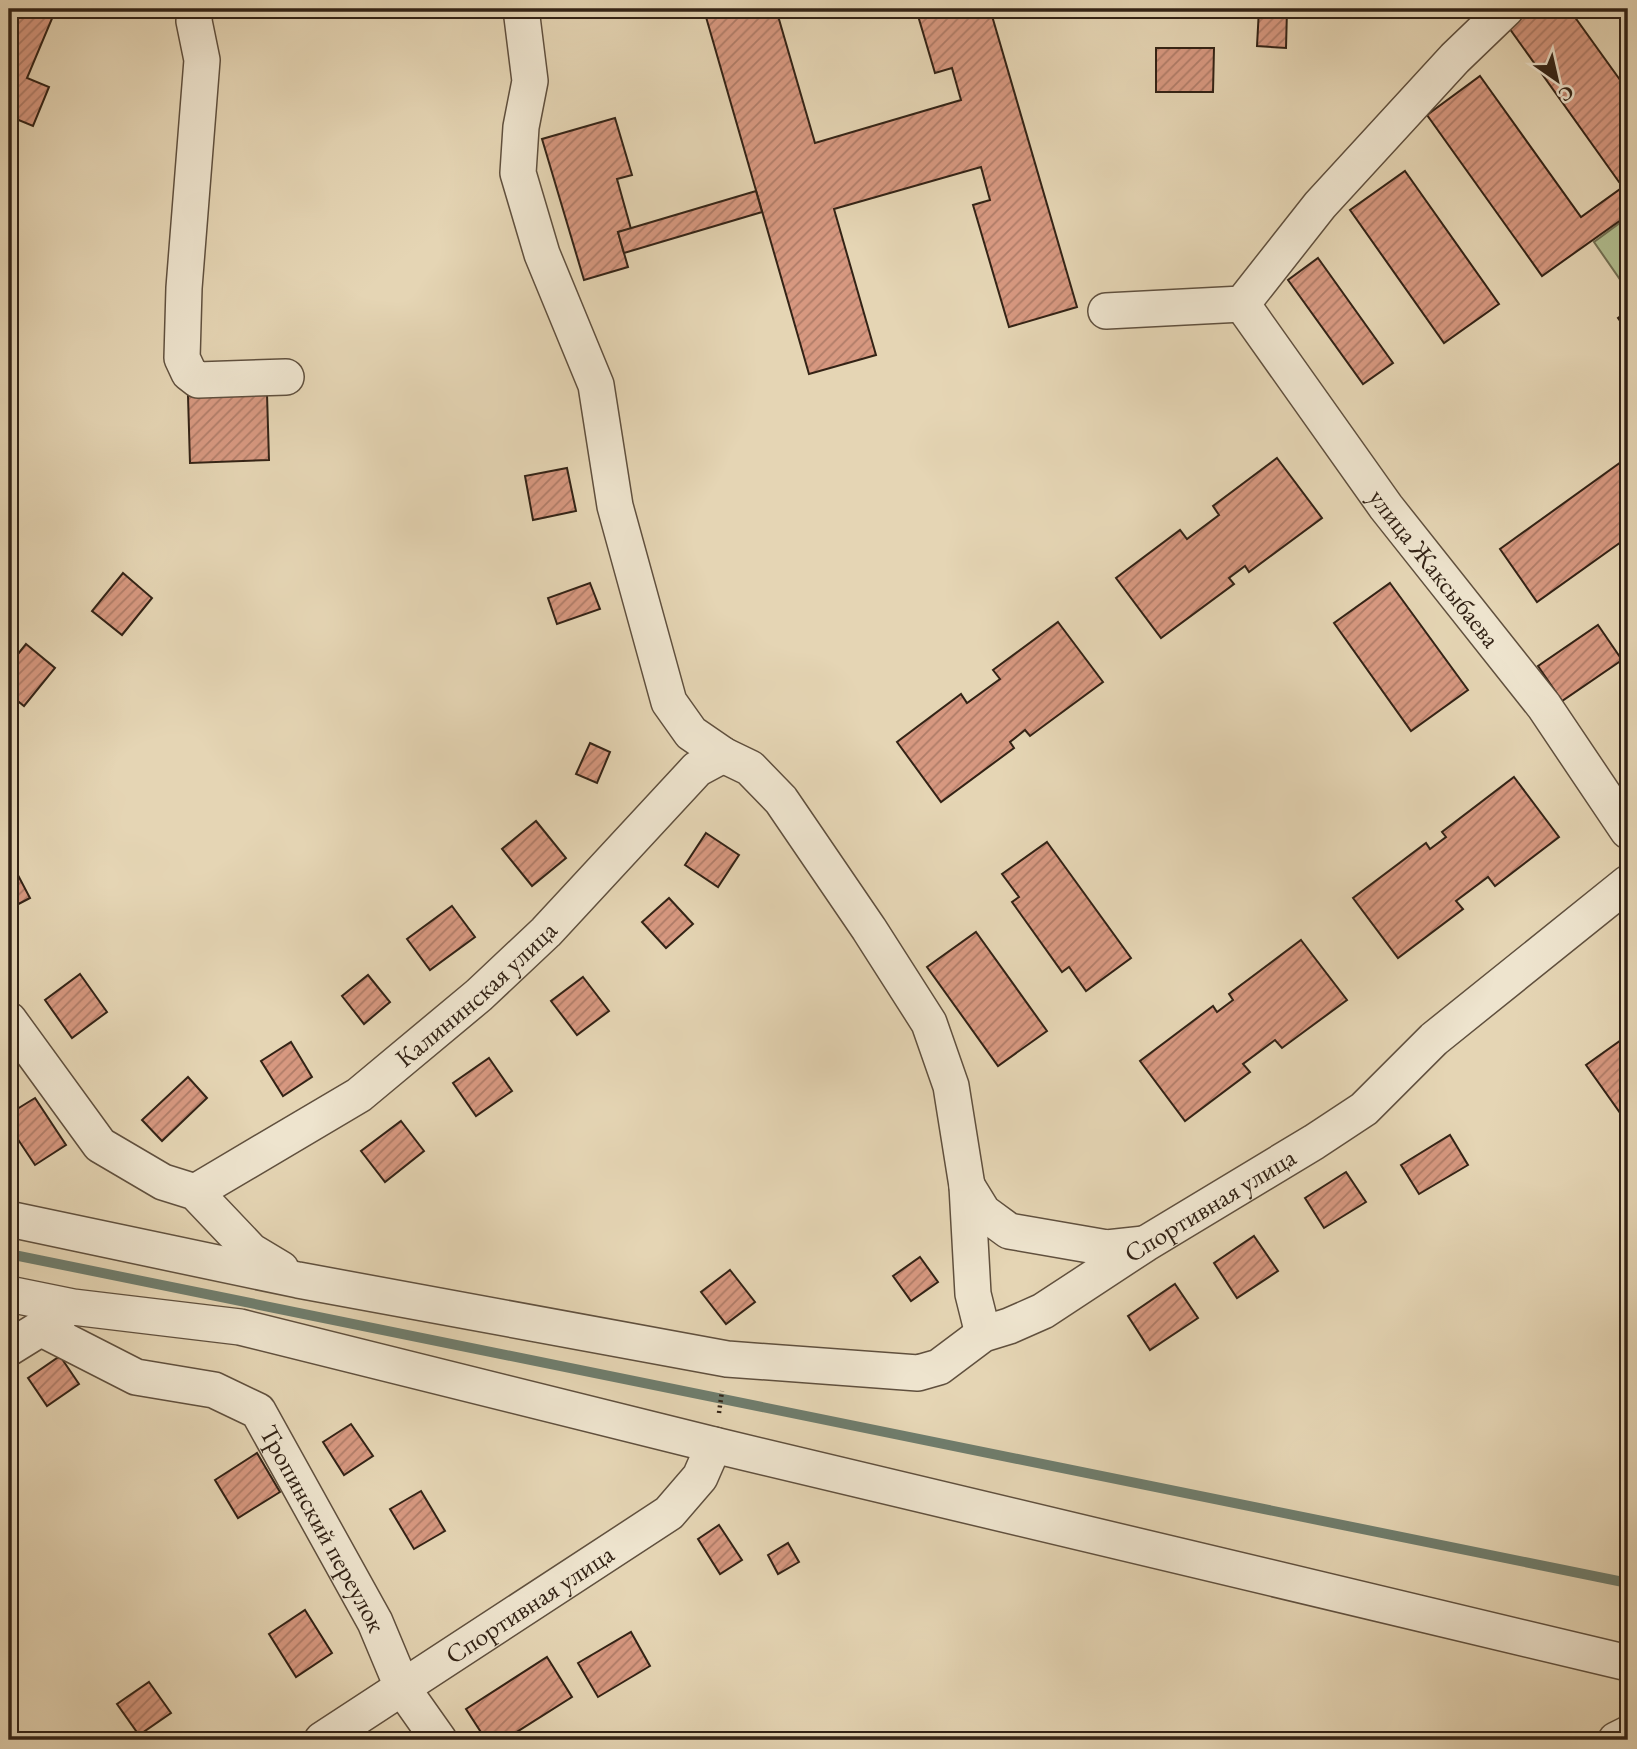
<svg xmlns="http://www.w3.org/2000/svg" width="1637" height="1749" viewBox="0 0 1637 1749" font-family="'EB Garamond',serif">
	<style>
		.green { fill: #b1be90; stroke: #727053; stroke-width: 2 }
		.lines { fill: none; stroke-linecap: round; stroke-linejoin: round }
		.stream { stroke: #6f7d6d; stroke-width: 10 }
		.building { fill: url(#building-hatch); stroke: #332316; stroke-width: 2 }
		.minor-casing { stroke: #60503e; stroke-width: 38 }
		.path { stroke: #332316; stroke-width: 4.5; stroke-dasharray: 2 3.5; stroke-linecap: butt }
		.minor { stroke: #eee4ce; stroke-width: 35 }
		.labels { text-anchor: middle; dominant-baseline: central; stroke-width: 6; stroke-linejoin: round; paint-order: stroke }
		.street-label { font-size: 26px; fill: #332316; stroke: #eee4ce }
	</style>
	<defs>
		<pattern id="building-hatch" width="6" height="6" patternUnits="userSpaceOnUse" patternTransform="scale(1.75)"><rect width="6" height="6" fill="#d79880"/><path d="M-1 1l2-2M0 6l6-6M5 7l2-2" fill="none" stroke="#af7c68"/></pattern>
	</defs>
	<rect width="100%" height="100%" fill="#e5d5b4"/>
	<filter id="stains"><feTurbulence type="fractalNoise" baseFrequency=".00286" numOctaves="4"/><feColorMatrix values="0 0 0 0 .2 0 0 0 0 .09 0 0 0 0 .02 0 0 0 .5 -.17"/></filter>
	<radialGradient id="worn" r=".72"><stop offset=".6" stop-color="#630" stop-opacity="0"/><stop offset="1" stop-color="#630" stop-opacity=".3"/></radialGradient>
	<polygon class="green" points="1628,217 1628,291 1594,242"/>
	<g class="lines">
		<polyline class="stream" points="9,1254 1628,1583"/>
	</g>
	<g class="building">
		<polygon points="9,9 56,9 27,78 49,87 33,126 9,116"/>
		<polygon points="734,9 776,9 815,143 961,100 952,68 935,73 916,9 990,9 1077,307 1009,327 973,205 990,200 981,167 834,209 876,355 809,374 706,17"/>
		<polygon points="1259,9 1287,10 1286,48 1257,46"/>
		<polygon points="1531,9 1569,9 1628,91 1628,176 1619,182 1507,25"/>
		<polygon points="1156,48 1214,48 1213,92 1156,92"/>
		<polygon points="1480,76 1581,217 1623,187 1628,194 1628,215 1542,276 1427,115"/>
		<polygon points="615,118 632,175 617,179 631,229 618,232 628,267 584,280 542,139"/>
		<polygon points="1405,171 1499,304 1444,343 1350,210"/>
		<polygon points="756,191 762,212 624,253 618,232"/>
		<polygon points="1318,258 1393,363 1363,384 1288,280"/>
		<polygon points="1628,311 1628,332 1618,318"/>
		<polygon points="267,394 269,460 190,463 188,396"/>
		<polygon points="1628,457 1628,537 1537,602 1500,549"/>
		<polygon points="1277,458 1322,518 1249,572 1245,566 1229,578 1234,584 1161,638 1116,578 1180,530 1187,539 1219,515 1213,506"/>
		<polygon points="567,468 576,511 533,520 525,476"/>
		<polygon points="123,573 152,598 122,635 92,611"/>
		<polygon points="590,583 600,609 557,624 548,598"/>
		<polygon points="1390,583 1468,690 1411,731 1334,623"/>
		<polygon points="1058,622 1103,682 1030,736 1025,730 1010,742 1014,748 941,802 897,742 961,694 967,703 1000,679 993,670"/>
		<polygon points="1598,625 1622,660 1562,701 1538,666"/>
		<polygon points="26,644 55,668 24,706 9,694 9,665"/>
		<polygon points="590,743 610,752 597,783 576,774"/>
		<polygon points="1514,777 1559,837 1495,886 1488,877 1456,901 1463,909 1398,958 1353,898 1426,843 1430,849 1446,837 1442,832"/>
		<polygon points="536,821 566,858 532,886 502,849"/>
		<polygon points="706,833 739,855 718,887 685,865"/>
		<polygon points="1047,842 1131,958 1086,991 1069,967 1062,972 1012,902 1019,897 1002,874"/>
		<polygon points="10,860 30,898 9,909 9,861"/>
		<polygon points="669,898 693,924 666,948 642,922"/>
		<polygon points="452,906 475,937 430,970 407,939"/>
		<polygon points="976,932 1047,1031 998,1066 927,967"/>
		<polygon points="1301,940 1347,1000 1282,1048 1275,1040 1243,1064 1250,1072 1185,1121 1140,1061 1213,1006 1217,1012 1233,1000 1229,994"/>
		<polygon points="80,974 107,1012 72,1038 45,1000"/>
		<polygon points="368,975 390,1002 364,1024 342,996"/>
		<polygon points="583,977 609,1011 577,1035 551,1001"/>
		<polygon points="1624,1038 1628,1044 1628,1124 1586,1065"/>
		<polygon points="291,1042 312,1077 283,1096 261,1061"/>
		<polygon points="489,1058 512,1091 476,1116 453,1083"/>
		<polygon points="188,1077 207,1098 162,1141 142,1120"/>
		<polygon points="35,1098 66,1145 35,1165 9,1126 9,1114"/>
		<polygon points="401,1121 424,1151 385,1182 361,1151"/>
		<polygon points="1450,1135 1468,1165 1419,1194 1401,1165"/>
		<polygon points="1346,1172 1366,1202 1324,1228 1305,1198"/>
		<polygon points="1254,1236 1278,1271 1237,1298 1214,1263"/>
		<polygon points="920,1257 938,1282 911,1301 893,1276"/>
		<polygon points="730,1270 755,1302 726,1324 701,1292"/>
		<polygon points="1175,1284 1198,1318 1150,1350 1128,1316"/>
		<polygon points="60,1356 79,1384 47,1406 28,1378"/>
		<polygon points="351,1424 373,1456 344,1475 323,1442"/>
		<polygon points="257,1453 280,1492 238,1518 215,1480"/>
		<polygon points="421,1491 445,1531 414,1549 390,1509"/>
		<polygon points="719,1525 742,1560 720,1574 698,1539"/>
		<polygon points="788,1543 799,1562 778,1574 768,1555"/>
		<polygon points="305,1610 332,1653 296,1677 269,1634"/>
		<polygon points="631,1632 650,1666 598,1697 578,1663"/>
		<polygon points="547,1657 572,1697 504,1740 486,1740 466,1709"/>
		<polygon points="149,1682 171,1713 139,1735 117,1704"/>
	</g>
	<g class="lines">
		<defs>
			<g id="minor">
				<polyline points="195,9 194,21 202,60 184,288 182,358 189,373 198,380 286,377"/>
				<polyline points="521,9 530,81 521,127 518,173 542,254 596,385 615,506 669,702 691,733 723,755 750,768 781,800 869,929 929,1023 951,1086 967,1186 973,1294 983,1334"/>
				<path id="s1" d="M1242,304L1386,507L1544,706L1628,831"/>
				<polyline points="1106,311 1242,304 1320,205 1455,58 1506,9"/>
				<polyline points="9,1020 100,1145 163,1182 195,1192 251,1251 281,1269"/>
				<polyline points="967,1186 983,1212 1009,1231 1107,1248 1144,1244"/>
				<path id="s2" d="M195,1192L359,1095L479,995L546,932L697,769L723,755"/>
				<path id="s3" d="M9,1219L298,1280L727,1359L918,1373L939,1367L983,1334L1009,1326L1043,1311L1145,1244L1314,1142L1364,1109L1434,1039L1628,883"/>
				<polyline points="9,1294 73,1307 240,1327 714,1445 1628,1663"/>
				<path id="s4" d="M42,1329L136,1377L214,1390L258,1411L375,1622L403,1689L439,1740"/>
				<polyline points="9,1348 59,1317"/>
				<path id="s5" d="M322,1740L669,1513L700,1477L714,1445"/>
				<polyline points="1616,1740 1628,1734"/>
			</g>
		</defs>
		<use href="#minor" class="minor-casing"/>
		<polyline class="path" points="719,1413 722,1391"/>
		<use href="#minor" class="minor"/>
	</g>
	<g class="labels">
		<g class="street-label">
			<text stroke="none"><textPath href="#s1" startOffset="327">улица Жаксыбаева</textPath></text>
			<text stroke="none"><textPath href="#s2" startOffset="345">Калининская улица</textPath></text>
			<text stroke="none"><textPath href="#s3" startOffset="1262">Спортивная улица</textPath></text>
			<text stroke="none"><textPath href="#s4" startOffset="368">Тропинский переулок</textPath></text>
			<text stroke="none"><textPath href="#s5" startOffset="248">Спортивная улица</textPath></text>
		</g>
	</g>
	<rect width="1637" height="1749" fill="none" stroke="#e5d5b4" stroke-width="35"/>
	<rect x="10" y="10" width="1616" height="1728" fill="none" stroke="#332316" stroke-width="3.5"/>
	<rect x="18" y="18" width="1602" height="1714" fill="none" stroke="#332316" stroke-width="2"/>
	<g transform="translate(1557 80) rotate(146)" stroke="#eee4ce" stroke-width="5" paint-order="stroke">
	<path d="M0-5L12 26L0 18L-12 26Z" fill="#332316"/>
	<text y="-10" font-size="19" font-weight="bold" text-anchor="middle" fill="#332316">С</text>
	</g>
	<rect width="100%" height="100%" filter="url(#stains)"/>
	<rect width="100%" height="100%" fill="url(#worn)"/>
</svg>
